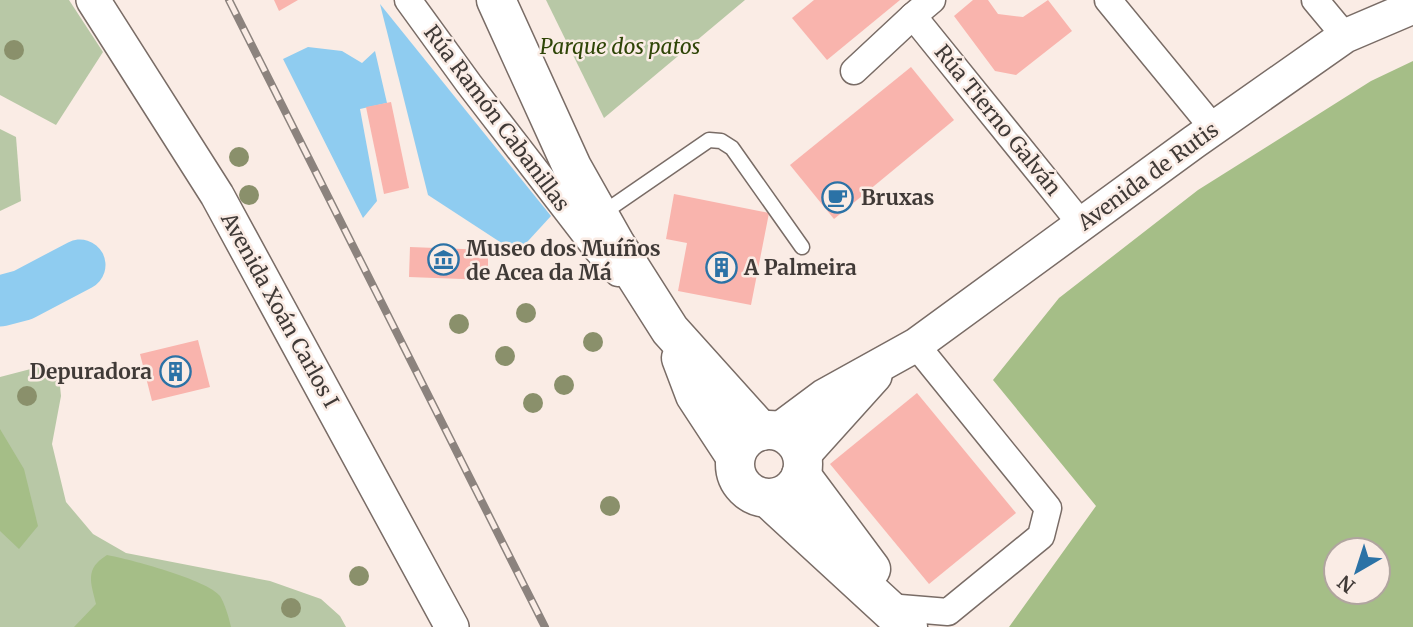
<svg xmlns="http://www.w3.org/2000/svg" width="1413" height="627" viewBox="0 0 1413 627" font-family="Merriweather,serif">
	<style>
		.green { fill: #b8c8a6 }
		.forest { fill: #a5be87; fill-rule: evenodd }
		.water { fill: #8fccf0 }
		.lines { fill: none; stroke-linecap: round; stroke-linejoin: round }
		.river { stroke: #8fccf0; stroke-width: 51 }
		.building { fill: #f9b4ad }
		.service-casing { stroke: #796c66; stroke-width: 17 }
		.minor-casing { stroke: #796c66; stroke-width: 29 }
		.tertiary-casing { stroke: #796c66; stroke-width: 36 }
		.secondary-casing { stroke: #796c66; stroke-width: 41 }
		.service { stroke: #fff; stroke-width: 14 }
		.minor { stroke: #fff; stroke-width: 26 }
		.tertiary { stroke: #fff; stroke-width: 33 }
		.secondary { stroke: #fff; stroke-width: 38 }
		.rail-casing { stroke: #8c837e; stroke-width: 8 }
		.rail { stroke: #faece5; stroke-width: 5; stroke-dasharray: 16; stroke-linecap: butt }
		.tree { fill: #8a906b }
		.labels { text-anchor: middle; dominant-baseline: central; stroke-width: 5; stroke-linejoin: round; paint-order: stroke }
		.park-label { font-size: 21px; font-style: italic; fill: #2f4507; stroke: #faece5 }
		.street-label { font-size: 21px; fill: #403a37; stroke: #faece5 }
		.poi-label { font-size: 21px; font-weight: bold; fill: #403a37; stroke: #faece5; text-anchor: start }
	</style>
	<rect width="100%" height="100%" fill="#faece5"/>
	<g class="green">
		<polygon points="0,0 69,0 103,52 56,125 0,95"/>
		<polygon points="546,0 745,0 604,118"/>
		<polygon points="0,129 16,137 21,201 0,211"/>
		<polygon points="46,365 59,376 61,396 52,444 66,502 93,534 126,553 270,581 321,599 340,616 346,627 0,627 0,377"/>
	</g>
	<g class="forest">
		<path d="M1413,61V627H1009L1096,506L993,380L1059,298L1198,190L1371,81ZM1378,550V592H1336V550Z"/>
		<polygon points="0,429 24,469 38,526 19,549 0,531"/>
		<path d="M107,555C129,559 208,580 220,596C225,604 229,618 231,627H74L96,604C91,583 84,569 107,555Z"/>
	</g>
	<g class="water">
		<polygon points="380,4 551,216 517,253 428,195"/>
		<polygon points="308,47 342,51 362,63 375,51 387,103 360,109 377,201 363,218 283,59"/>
	</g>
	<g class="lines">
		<polyline class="river" points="0,301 23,295 80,265"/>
	</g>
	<g class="building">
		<polygon points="274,0 298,0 279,11"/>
		<polygon points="814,0 900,0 827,60 792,18"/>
		<polygon points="973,0 988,0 998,14 1023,17 1048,0 1072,31 1016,75 995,71 954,16"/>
		<polygon points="911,67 954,120 834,219 790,165"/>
		<polygon points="391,102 409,188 384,194 366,107"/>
		<polygon points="674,194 769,213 751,305 678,291 687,243 666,239"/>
		<polygon points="410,247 488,250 488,280 409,277"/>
		<polygon points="198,340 210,387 152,401 140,354"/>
		<polygon points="917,393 1016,513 929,584 830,464"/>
	</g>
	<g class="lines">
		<defs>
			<polyline id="service" points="600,215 709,140 721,141 732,148 802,247"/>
			<g id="minor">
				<polyline points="408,0 469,84 597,250 618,273"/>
				<polyline points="932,0 913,16 1082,225"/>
				<polyline points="1108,0 1214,129"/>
				<polyline points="1315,0 1345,36"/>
				<polyline points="854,71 913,16"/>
				<polyline points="900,608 948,612 1041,536 1048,508 916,345"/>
			</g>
			<g id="tertiary">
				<polyline points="93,0 217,195 452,627"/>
				<polyline points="777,431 824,396 916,345 1194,142 1345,36 1413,7"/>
				<polyline points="802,457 875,376"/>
			</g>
			<g id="secondary">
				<polyline points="496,0 572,167 616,245 670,330 761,431"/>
				<polyline points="681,358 695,395 735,456"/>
				<circle cx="769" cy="464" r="34"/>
				<polyline points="801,475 871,569"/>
				<polyline points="769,499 908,627"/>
			</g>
		</defs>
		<use href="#service" class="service-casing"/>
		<use href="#minor" class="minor-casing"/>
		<use href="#tertiary" class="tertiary-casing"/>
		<use href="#secondary" class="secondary-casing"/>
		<use href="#service" class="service"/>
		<use href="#minor" class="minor"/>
		<use href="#tertiary" class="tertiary"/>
		<use href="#secondary" class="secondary"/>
		<defs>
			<polyline id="rail" points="229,0 545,627"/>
		</defs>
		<use href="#rail" class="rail-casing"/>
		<use href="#rail" class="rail"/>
	</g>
	<g class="tree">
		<circle cx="14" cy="50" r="10"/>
		<circle cx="239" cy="157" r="10"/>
		<circle cx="249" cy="195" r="10"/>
		<circle cx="526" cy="313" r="10"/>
		<circle cx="459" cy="324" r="10"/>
		<circle cx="593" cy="342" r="10"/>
		<circle cx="505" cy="356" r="10"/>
		<circle cx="564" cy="385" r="10"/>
		<circle cx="27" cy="396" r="10"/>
		<circle cx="533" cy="403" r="10"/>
		<circle cx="610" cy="506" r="10"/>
		<circle cx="359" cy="576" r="10"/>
		<circle cx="291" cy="608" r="10"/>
	</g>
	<defs>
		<symbol id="cafe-ring" viewBox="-11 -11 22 22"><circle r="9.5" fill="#faece5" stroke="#2b72a6" stroke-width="1.5"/><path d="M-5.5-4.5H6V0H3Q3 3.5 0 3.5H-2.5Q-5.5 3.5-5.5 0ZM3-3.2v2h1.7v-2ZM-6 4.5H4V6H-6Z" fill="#2b72a6"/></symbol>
		<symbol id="museum-ring" viewBox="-11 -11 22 22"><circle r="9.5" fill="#faece5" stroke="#2b72a6" stroke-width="1.5"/><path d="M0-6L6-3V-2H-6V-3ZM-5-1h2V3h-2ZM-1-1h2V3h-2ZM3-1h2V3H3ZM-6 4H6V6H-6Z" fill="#2b72a6"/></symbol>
		<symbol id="building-ring" viewBox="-11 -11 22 22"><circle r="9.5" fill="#faece5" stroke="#2b72a6" stroke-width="1.5"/><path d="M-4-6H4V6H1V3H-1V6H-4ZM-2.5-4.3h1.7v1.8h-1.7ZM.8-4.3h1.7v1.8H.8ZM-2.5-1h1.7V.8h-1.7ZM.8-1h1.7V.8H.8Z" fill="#2b72a6"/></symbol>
	</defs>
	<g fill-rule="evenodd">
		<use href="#cafe-ring" x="820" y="180" width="35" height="35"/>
		<use href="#museum-ring" x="426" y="242" width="35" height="35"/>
		<use href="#building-ring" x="704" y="250" width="35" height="35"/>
		<use href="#building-ring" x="158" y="354" width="35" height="35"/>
	</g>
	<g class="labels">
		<g class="park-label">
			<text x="620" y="46">Parque dos patos</text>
		</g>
		<g class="street-label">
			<text transform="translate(497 118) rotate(53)">Rúa Ramón Cabanillas</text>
			<text transform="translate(998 120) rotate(51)">Rúa Tierno Galván</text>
			<text transform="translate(1148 176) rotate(-36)">Avenida de Rutis</text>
			<text transform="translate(280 310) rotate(61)">Avenida Xoán Carlos I</text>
		</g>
		<g class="poi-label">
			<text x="861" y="197">Bruxas</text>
			<text x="466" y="248">Museo dos Muíños<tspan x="466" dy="24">de Acea da Má</tspan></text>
			<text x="744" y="267">A Palmeira</text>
			<text x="152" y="371" text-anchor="end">Depuradora</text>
		</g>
	</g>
	<g transform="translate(1357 571) rotate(219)"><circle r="33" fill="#faece5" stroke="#b0a59f" stroke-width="2"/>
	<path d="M0-5L12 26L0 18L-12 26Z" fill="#2b72a6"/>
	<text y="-10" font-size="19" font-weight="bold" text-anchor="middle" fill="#403a37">N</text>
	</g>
</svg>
